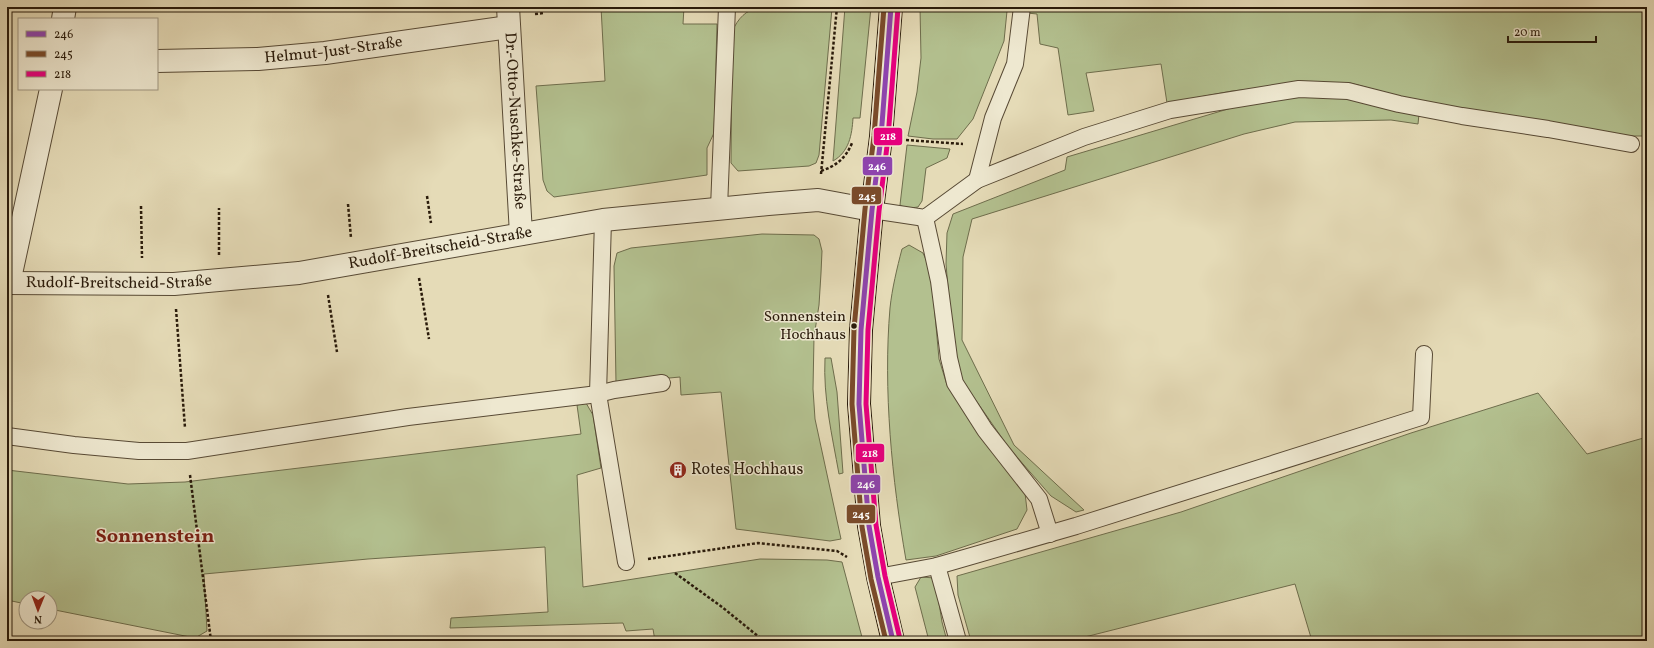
<svg xmlns="http://www.w3.org/2000/svg" width="1654" height="648" viewBox="0 0 1654 648" font-family="Vollkorn,serif">
	<style>
		.green { fill: #b3c08f; stroke: #6e6d4c }
		.lines { fill: none; stroke-linecap: round; stroke-linejoin: round }
		.lane-casing { stroke: #584a35; stroke-width: 18 }
		.street-casing { stroke: #584a35; stroke-width: 24 }
		.primary-casing { stroke: #291a0a; stroke-width: 24 }
		.path { stroke: #291a0a; stroke-width: 2.5; stroke-dasharray: 3 2; stroke-linecap: butt }
		.lane { stroke: #eee8d0; stroke-width: 16 }
		.street { stroke: #eee8d0; stroke-width: 22 }
		.primary { stroke: #e2be7c; stroke-width: 22 }
		.bus-1-casing { stroke: #eee8d0; stroke-width: 8 }
		.bus-2-casing { stroke: #eee8d0; stroke-width: 8 }
		.bus-3-casing { stroke: #eee8d0; stroke-width: 8 }
		.bus-1 { stroke: #8e44ad; stroke-width: 5 }
		.bus-2 { stroke: #7a4b2a; stroke-width: 5 }
		.bus-3 { stroke: #e5007d; stroke-width: 5 }
		.bus-dot { fill: #291a0a; stroke: #eee8d0; stroke-width: 1.5 }
		.labels { text-anchor: middle; dominant-baseline: central; stroke-width: 3; stroke-linejoin: round; paint-order: stroke }
		.bus-label { font-size: 15px; fill: #291a0a; stroke: #eee8d0; text-anchor: end }
		.street-label { font-size: 16px; fill: #291a0a; stroke: #eee8d0 }
		.poi-label { font-size: 16px; fill: #291a0a; stroke: #eee8d0; text-anchor: start }
		.district-label { font-size: 20px; font-weight: bold; fill: #7a1f14; stroke: #eee8d0 }
		.line-badge { stroke: #eee8d0; stroke-width: 1.5 }
		.badge-label { font-size: 11px; text-anchor: middle; font-weight: bold; fill: #fff }
	</style>
	<rect width="100%" height="100%" fill="#e5dbb7"/>
	<filter id="stains"><feTurbulence type="fractalNoise" baseFrequency=".005" numOctaves="4"/><feColorMatrix values="0 0 0 0 .2 0 0 0 0 .09 0 0 0 0 .02 0 0 0 .5 -.17"/></filter>
	<radialGradient id="worn" r=".72"><stop offset=".6" stop-color="#630" stop-opacity="0"/><stop offset="1" stop-color="#630" stop-opacity=".3"/></radialGradient>
	<g class="green">
		<polygon points="601,7 684,7 683,24 717,24 714,133 707,148 707,175 554,197 547,191 543,180 536,86 605,81"/>
		<path d="M760,7L832,8L819,155L816,163L809,166L738,171L731,163L732,32C738,18 746,10 760,7Z"/>
		<path d="M845,7H871L860,118H853C852,135 849,152 833,161Z"/>
		<polygon points="920,7 1647,7 1647,136 1628,136 1460,108 1399,96 1350,83 1299,84 1232,91 1167,103 1161,64 1086,73 1094,111 1068,115 1058,48 1040,44 1037,14 1007,11 1004,41 973,119 957,139 933,139 908,136 917,92 921,58"/>
		<polygon points="1299,94 1353,98 1419,114 1418,124 1391,120 1295,122 1244,134 972,219 963,257 962,340 1014,445 1084,510 1076,512 1051,496 1009,448 961,379 953,348 946,264 947,233 953,214 1065,170 1067,157 1238,106"/>
		<path d="M907,145L950,149L947,158L926,168L922,201L918,207C911,208 906,209 900,205Z"/>
		<polygon points="762,234 814,235 819,239 822,251 821,273 819,305 814,337 813,389 815,419 841,539 830,541 736,529 721,392 681,395 680,377 616,383 614,266 617,253 631,248"/>
		<path d="M909,245L923,253L931,271L939,359L947,385L1025,493L1027,510L1017,529L936,556L906,560C892,480 883,390 890,308C892,289 897,268 902,249Z"/>
		<path d="M825,358H831L837,392L843,473L839,474C832,435 823,397 825,358Z"/>
		<polygon points="1538,393 1587,454 1647,437 1647,641 1312,641 1295,584 1069,641 971,641 958,595 957,576 1181,512 1411,433"/>
		<polygon points="586,403 593,415 601,468 577,475 583,587 760,559 827,560 842,562 863,641 655,641 653,629 626,631 623,623 450,628 451,618 548,612 545,547 368,559 204,574 207,631 195,638 50,609 50,598 26,598 26,604 7,600 7,470 128,484 185,482 233,476 581,434 577,405"/>
		<polygon points="921,577 935,578 942,622 947,641 929,641 915,587"/>
	</g>
	<g class="lines">
		<defs>
			<g id="lane">
				<polyline points="977,180 993,118 1015,64 1022,7"/>
				<polyline points="719,208 727,7"/>
				<polyline points="872,210 925,218 977,180 1084,137 1170,110 1299,89 1348,91 1399,104 1462,116 1548,129 1631,144"/>
				<polyline points="925,218 939,281 949,358 955,383 985,430 1039,499 1050,534"/>
				<polyline points="603,220 598,394 626,562"/>
				<polyline points="7,436 74,445 139,451 187,451 408,417 598,394 614,390 662,383"/>
				<polyline points="937,566 958,641"/>
				<polyline points="878,577 937,566 1076,526 1421,417 1424,354"/>
			</g>
			<g id="street">
				<path id="s1" d="M508,7L521,234"/>
				<polyline points="63,19 65,7"/>
				<path id="s2" d="M157,61L258,59L325,53L509,27"/>
				<path id="s3" d="M7,283L174,284L299,273L603,220L768,204L818,200L872,210"/>
				<polyline points="9,283 51,89"/>
			</g>
			<polyline id="primary" points="891,7 881,137 872,210 861,330 859,404 869,526 878,577 893,641"/>
		</defs>
		<use href="#lane" class="lane-casing"/>
		<use href="#street" class="street-casing"/>
		<use href="#primary" class="primary-casing"/>
		<g class="path">
			<polyline points="535,14 544,13"/>
			<polyline points="906,140 963,144"/>
			<path d="M821,171C836,166 846,158 852,143"/>
			<polyline points="821,174 837,7"/>
			<polyline points="427,196 431,223"/>
			<polyline points="348,204 351,238"/>
			<polyline points="141,206 142,258"/>
			<polyline points="219,255 219,208"/>
			<polyline points="419,278 429,339"/>
			<polyline points="328,295 337,352"/>
			<polyline points="176,309 185,428"/>
			<polyline points="190,475 211,641"/>
			<polyline points="648,559 758,543 837,551 847,557"/>
			<polyline points="675,573 722,607 764,641"/>
		</g>
		<use href="#lane" class="lane"/>
		<use href="#street" class="street"/>
		<use href="#primary" class="primary"/>
		<defs>
			<polyline id="bus-1" points="891,7 881,137 872,210 861,330 859,404 869,526 878,577 893,641"/>
			<polyline id="bus-2" points="884,7 874,136 865,209 854,329 852,404 862,527 871,579 886,641"/>
			<polyline id="bus-3" points="898,8 888,138 879,211 868,330 866,404 876,525 885,576 900,639"/>
		</defs>
		<use href="#bus-1" class="bus-1-casing"/>
		<use href="#bus-2" class="bus-2-casing"/>
		<use href="#bus-3" class="bus-3-casing"/>
		<use href="#bus-1" class="bus-1"/>
		<use href="#bus-2" class="bus-2"/>
		<use href="#bus-3" class="bus-3"/>
	</g>
	<defs>
		<symbol id="building-disc" viewBox="-11 -11 22 22"><circle r="9.5" fill="#8f2418" stroke="#eee8d0"/><path d="M-4-6H4V6H1V3H-1V6H-4ZM-2.5-4.3h1.7v1.8h-1.7ZM.8-4.3h1.7v1.8H.8ZM-2.5-1h1.7V.8h-1.7ZM.8-1h1.7V.8H.8Z" fill="#fff"/></symbol>
	</defs>
	<g fill-rule="evenodd">
		<use href="#building-disc" x="668" y="460" width="20" height="20"/>
	</g>
	<circle class="bus-dot" cx="854" cy="326" r="3.5"/>
	<g class="labels">
		<g class="bus-label">
			<text x="846" y="317">Sonnenstein<tspan x="846" dy="18">Hochhaus</tspan></text>
		</g>
		<g class="street-label">
			<text stroke="none"><textPath href="#s2" startOffset="177">Helmut-Just-Straße</textPath></text>
			<text stroke="none"><textPath href="#s1" startOffset="114">Dr.-Otto-Nuschke-Straße</textPath></text>
			<text stroke="none"><textPath href="#s3" startOffset="436">Rudolf-Breitscheid-Straße</textPath></text>
			<text stroke="none"><textPath href="#s3" startOffset="112">Rudolf-Breitscheid-Straße</textPath></text>
		</g>
		<g class="poi-label">
			<text x="691" y="470">Rotes Hochhaus</text>
		</g>
		<g class="district-label">
			<text x="155" y="537">Sonnenstein</text>
		</g>
	</g>
	<g class="line-badge">
		<rect x="873" y="127" width="30" height="19" rx="4" fill="#e5007d"/>
		<rect x="862" y="156" width="31" height="20" rx="4" fill="#8e44ad"/>
		<rect x="851" y="186" width="31" height="19" rx="4" fill="#7a4b2a"/>
		<rect x="855" y="443" width="30" height="20" rx="4" fill="#e5007d"/>
		<rect x="850" y="474" width="31" height="20" rx="4" fill="#8e44ad"/>
		<rect x="846" y="504" width="30" height="20" rx="4" fill="#7a4b2a"/>
	</g>
	<g class="badge-label">
		<text x="888" y="140">218</text>
		<text x="877" y="170">246</text>
		<text x="867" y="200">245</text>
		<text x="870" y="457">218</text>
		<text x="866" y="488">246</text>
		<text x="861" y="518">245</text>
	</g>
	<rect width="1654" height="648" fill="none" stroke="#e5dbb7" stroke-width="24"/>
	<rect x="8" y="8" width="1638" height="632" fill="none" stroke="#291a0a" stroke-width="2"/>
	<rect x="12" y="12" width="1630" height="624" fill="none" stroke="#291a0a"/>
	<rect x="18" y="18" width="140" height="72" fill="#eee8d0" stroke="#9f9681"/>
	<rect x="26" y="31" width="20" height="6" fill="#8e44ad" stroke="#9f9681"/>
	<text x="54" y="38" font-size="12" fill="#291a0a">246</text>
	<rect x="26" y="51" width="20" height="6" fill="#7a4b2a" stroke="#9f9681"/>
	<text x="54" y="58" font-size="12" fill="#291a0a">245</text>
	<rect x="26" y="71" width="20" height="6" fill="#e5007d" stroke="#9f9681"/>
	<text x="54" y="78" font-size="12" fill="#291a0a">218</text>
	<g transform="translate(38 610) rotate(181)"><circle r="19" fill="#eee8d0" stroke="#9f9681"/>
	<path d="M0-3L7 15L0 10L-7 15Z" fill="#8f2418"/>
	<text y="-6" font-size="11" font-weight="bold" text-anchor="middle" fill="#291a0a">N</text>
	</g>
	<path d="M1508 36v6h88v-6" fill="none" stroke="#291a0a" stroke-width="2"/>
	<text x="1514" y="36" font-size="12" fill="#291a0a" stroke="#eee8d0" stroke-width="3" paint-order="stroke">20 m</text>
	<rect width="100%" height="100%" filter="url(#stains)"/>
	<rect width="100%" height="100%" fill="url(#worn)"/>
</svg>
